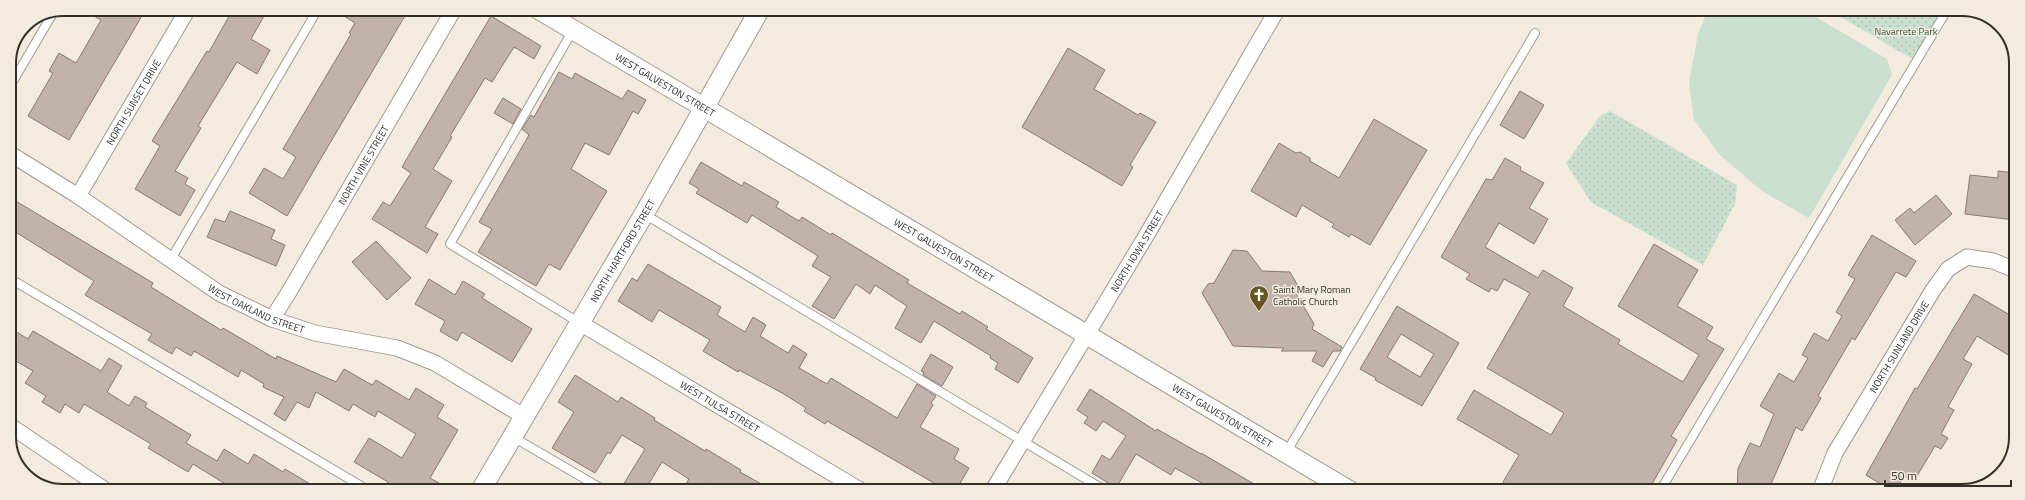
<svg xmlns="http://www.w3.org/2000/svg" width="2025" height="500" viewBox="0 0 2025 500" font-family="'Titillium Web',sans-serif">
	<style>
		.grass { fill: #c9dfcf }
		.park { fill: url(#park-dots) }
		.building { fill: #c2b2ac; stroke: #887974; fill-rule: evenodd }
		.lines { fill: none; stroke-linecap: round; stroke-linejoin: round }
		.service-casing { stroke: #a19a8d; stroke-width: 10 }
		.minor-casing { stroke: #a19a8d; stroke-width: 17 }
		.tertiary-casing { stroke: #a19a8d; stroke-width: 21 }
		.service { stroke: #fff; stroke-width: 8 }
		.minor { stroke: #fff; stroke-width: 15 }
		.tertiary { stroke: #fff; stroke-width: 19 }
		.labels { text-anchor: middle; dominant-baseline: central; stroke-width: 3; stroke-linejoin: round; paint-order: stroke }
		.park-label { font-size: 10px; fill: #2a5c3d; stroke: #f3ebdd }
		.street-label { font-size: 10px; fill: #33302b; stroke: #f3ebdd }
		.poi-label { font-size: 10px; fill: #33302b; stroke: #f3ebdd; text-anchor: start }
		.rim { fill: none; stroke: #33302b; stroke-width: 2 }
	</style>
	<defs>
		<pattern id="park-dots" width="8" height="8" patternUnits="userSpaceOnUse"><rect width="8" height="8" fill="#c9dfcf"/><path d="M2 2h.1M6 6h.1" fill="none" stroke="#adc0b2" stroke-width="1.8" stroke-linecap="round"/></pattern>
	</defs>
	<rect width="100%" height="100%" fill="#f3ebdd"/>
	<polygon class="grass" points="1708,10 1804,10 1887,59 1892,75 1809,218 1762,191 1720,155 1694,120 1689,83 1698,34"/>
	<g class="park">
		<polygon points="1829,10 1943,10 1914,60"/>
		<polygon points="1610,111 1737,185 1735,204 1703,265 1591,202 1566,163 1600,116"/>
	</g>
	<g class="building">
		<polygon points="82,9 146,9 69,140 28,116 53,73 49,71 59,53 76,63 101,20"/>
		<polygon points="233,9 268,9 251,39 270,50 257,74 237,62 198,126 201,128 175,171 188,178 185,184 195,190 180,216 135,189 160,146 152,141 207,51 209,52"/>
		<polygon points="333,9 409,9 287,216 249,193 264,168 283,179 296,157 283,149 351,34 349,33 355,23"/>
		<polygon points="491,16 541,46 534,59 514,47 492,82 485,78 450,136 452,137 433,169 452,181 425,227 438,234 427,253 372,219 383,202 390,206 411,173 402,167"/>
		<polygon points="1068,48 1105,70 1094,89 1138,115 1140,113 1156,122 1130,165 1133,167 1122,186 1022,127"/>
		<polygon points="559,72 572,79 575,73 622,99 628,90 646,100 638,114 633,111 609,155 585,143 571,169 607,191 560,270 549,264 536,286 478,252 492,229 479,222 529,135 522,129 531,115 534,117"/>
		<polygon points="1520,91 1544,105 1524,139 1500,125"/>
		<polygon points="503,98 521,109 513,124 494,113"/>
		<polygon points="1374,119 1427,150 1370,245 1351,234 1349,237 1332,227 1334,224 1302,205 1296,217 1251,191 1279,143 1296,153 1300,152 1310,158 1310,161 1339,178"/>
		<polygon points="1505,158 1521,167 1520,170 1544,183 1529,208 1548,219 1534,244 1499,223 1485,247 1538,278 1543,270 1573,288 1563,306 1620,340 1618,344 1683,382 1699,355 1618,306 1654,244 1698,270 1677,306 1713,327 1706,339 1724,349 1671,436 1677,440 1648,491 1567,491 1557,485 1553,491 1511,491 1503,482 1519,455 1457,419 1474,390 1551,435 1564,413 1487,368 1530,293 1504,279 1497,291 1491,288 1489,292 1466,279 1470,274 1441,257 1486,179 1492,180"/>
		<polygon points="701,162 742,186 744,182 779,202 776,207 799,221 802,217 831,235 832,233 909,280 907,283 960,314 962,311 988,327 986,329 1033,358 1018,383 995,369 998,363 990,358 991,356 934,321 921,343 895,328 907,306 875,285 870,294 856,284 834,319 812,306 831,277 812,266 818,256 752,215 747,223 696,193 699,189 689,183"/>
		<polygon points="1998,171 2016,173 2015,220 1965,214 1970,175 1998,178"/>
		<polygon points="1936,195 1952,214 1915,245 1895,220 1910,208 1914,213"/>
		<polygon points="9,197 153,283 151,287 221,330 223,328 276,359 277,356 336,382 344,369 372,385 376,380 409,400 416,388 444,405 437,417 458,430 430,478 451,490 383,490 388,482 354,462 369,438 402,458 416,434 378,411 375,417 353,404 349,411 316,392 309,408 297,402 285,421 274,414 284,397 263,387 264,384 241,370 238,377 194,351 191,356 176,347 172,354 148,340 152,334 85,295 94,281 9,228"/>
		<polygon points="230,211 275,230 271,239 285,245 276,266 207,237 215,219 225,222"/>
		<polygon points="1872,235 1916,261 1906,277 1896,272 1855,340 1852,338 1818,396 1821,398 1802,431 1796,427 1768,491 1737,491 1738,469 1750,443 1760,447 1774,414 1760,406 1779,373 1794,382 1808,358 1802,355 1814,333 1828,341 1842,316 1836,312 1855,279 1848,275"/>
		<polygon points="376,241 411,278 387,300 352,262"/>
		<polygon points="1233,250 1247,251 1262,271 1290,272 1298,286 1294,290 1314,324 1312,329 1342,347 1340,351 1333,351 1323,367 1312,361 1317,351 1281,351 1284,348 1233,346 1202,293 1208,284 1214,283"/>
		<polygon points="648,264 721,307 717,315 745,332 753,317 766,325 760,336 788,353 793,345 807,354 799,368 827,384 831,378 897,418 917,384 936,396 931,403 933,405 920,427 959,449 954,459 969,468 956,490 946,490 827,421 825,424 804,411 806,408 784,394 739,370 738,372 703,351 710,340 659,310 652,322 618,301 632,278 637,281"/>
		<polygon points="429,279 455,295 463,281 485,294 482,298 532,329 512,362 462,332 457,341 440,331 445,321 415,304"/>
		<polygon points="1974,294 2015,318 2015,359 1977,336 1963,359 1972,364 1948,407 1954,410 1941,434 1948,438 1941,449 1935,446 1914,481 1904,476 1896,491 1892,491 1866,475 1915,388 1917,389"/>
		<path d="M1397,306L1459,343L1422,406L1375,380L1376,378L1360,369ZM1401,334L1434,354L1420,377L1387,357Z"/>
		<polygon points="15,331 28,339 33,331 101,371 109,358 122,366 107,392 129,406 135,396 147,403 145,407 191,435 186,443 217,461 224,449 248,464 254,454 283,472 285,469 320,490 235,490 193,464 188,472 148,448 151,444 84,404 79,413 65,404 60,413 42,402 46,396 25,383 33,371 9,357 9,341"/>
		<polygon points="931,354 953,367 942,386 923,375 924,372 921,371"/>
		<polygon points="575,375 618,402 621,397 655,418 654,420 705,451 706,449 741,470 740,472 772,490 721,490 707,483 703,490 682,490 689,479 662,462 645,490 620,490 645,449 622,435 610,454 608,452 595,473 552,448 574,412 558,402"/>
		<polygon points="1090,389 1156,431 1157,429 1201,454 1201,453 1266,491 1197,491 1202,483 1175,468 1171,475 1136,454 1116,488 1092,473 1102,455 1110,460 1126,436 1103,421 1096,431 1084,423 1088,417 1077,410"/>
	</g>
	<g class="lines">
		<defs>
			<g id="service">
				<polyline points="573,30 450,244 580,323"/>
				<polyline points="9,88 53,13"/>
				<polyline points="644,214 1106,491"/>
				<polyline points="171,259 318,9"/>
				<polyline points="9,278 368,490"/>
				<polyline points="513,437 604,490"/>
				<polyline points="1286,453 1535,33"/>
				<polyline points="1660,491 1947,10"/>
			</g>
			<g id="minor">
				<path id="s1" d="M9,153L78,196L219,293L272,319L315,333L397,348L435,363L525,417"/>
				<path id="s2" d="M78,196L188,9"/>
				<path id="s3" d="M272,319L289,292L454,9"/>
				<path id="s4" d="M580,323L860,490"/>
				<polyline points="9,425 105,490"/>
				<path id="s5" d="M993,490L1146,236L1277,10"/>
				<path id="s6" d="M1820,491L1835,453L1933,290L1948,269L1967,257L1993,261L2015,270"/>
			</g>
			<g id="tertiary">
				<path id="s7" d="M538,9L1350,491"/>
				<path id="s8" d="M481,490L644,214L760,9"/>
			</g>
		</defs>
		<use href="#service" class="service-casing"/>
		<use href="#minor" class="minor-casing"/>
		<use href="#tertiary" class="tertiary-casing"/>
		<use href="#service" class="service"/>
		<use href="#minor" class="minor"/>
		<use href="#tertiary" class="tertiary"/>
	</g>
	<defs>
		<symbol id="church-pin" viewBox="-11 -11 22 30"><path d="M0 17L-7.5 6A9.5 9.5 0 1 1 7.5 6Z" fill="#635622" stroke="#f3ebdd"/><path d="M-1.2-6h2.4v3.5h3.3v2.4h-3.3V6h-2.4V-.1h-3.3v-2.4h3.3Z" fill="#fff"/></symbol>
	</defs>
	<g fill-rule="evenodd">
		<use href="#church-pin" x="1248" y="284" width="22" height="30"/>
	</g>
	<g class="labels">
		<g class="park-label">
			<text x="1906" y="31">Navarrete Park</text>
		</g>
		<g class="street-label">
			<text stroke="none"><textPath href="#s7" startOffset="148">WEST GALVESTON STREET</textPath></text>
			<text stroke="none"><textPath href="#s2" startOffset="109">NORTH SUNSET DRIVE</textPath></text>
			<text stroke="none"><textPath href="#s3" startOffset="179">NORTH VINE STREET</textPath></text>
			<text stroke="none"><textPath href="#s7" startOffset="472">WEST GALVESTON STREET</textPath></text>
			<text stroke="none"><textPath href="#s8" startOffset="278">NORTH HARTFORD STREET</textPath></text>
			<text stroke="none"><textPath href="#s5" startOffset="279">NORTH IOWA STREET</textPath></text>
			<text stroke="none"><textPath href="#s1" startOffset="293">WEST OAKLAND STREET</textPath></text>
			<text stroke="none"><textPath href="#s6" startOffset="165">NORTH SUNLAND DRIVE</textPath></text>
			<text stroke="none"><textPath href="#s4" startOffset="163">WEST TULSA STREET</textPath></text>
			<text stroke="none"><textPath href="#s7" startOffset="796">WEST GALVESTON STREET</textPath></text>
		</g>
		<g class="poi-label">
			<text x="1273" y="289">Saint Mary Roman<tspan x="1273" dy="12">Catholic Church</tspan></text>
		</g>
	</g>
	<path d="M0 0H2025V500H0ZM63 16H1962A47 47 0 0 1 2009 63V437A47 47 0 0 1 1962 484H63A47 47 0 0 1 16 437V63A47 47 0 0 1 63 16Z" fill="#f3ebdd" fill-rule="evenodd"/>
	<path class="rim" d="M63 16H1962A47 47 0 0 1 2009 63V437A47 47 0 0 1 1962 484H63A47 47 0 0 1 16 437V63A47 47 0 0 1 63 16Z"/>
	<path d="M1885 480v6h126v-6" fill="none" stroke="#33302b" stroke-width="2"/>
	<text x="1891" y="480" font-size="12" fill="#33302b" stroke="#f3ebdd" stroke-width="3" paint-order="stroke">50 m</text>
</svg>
